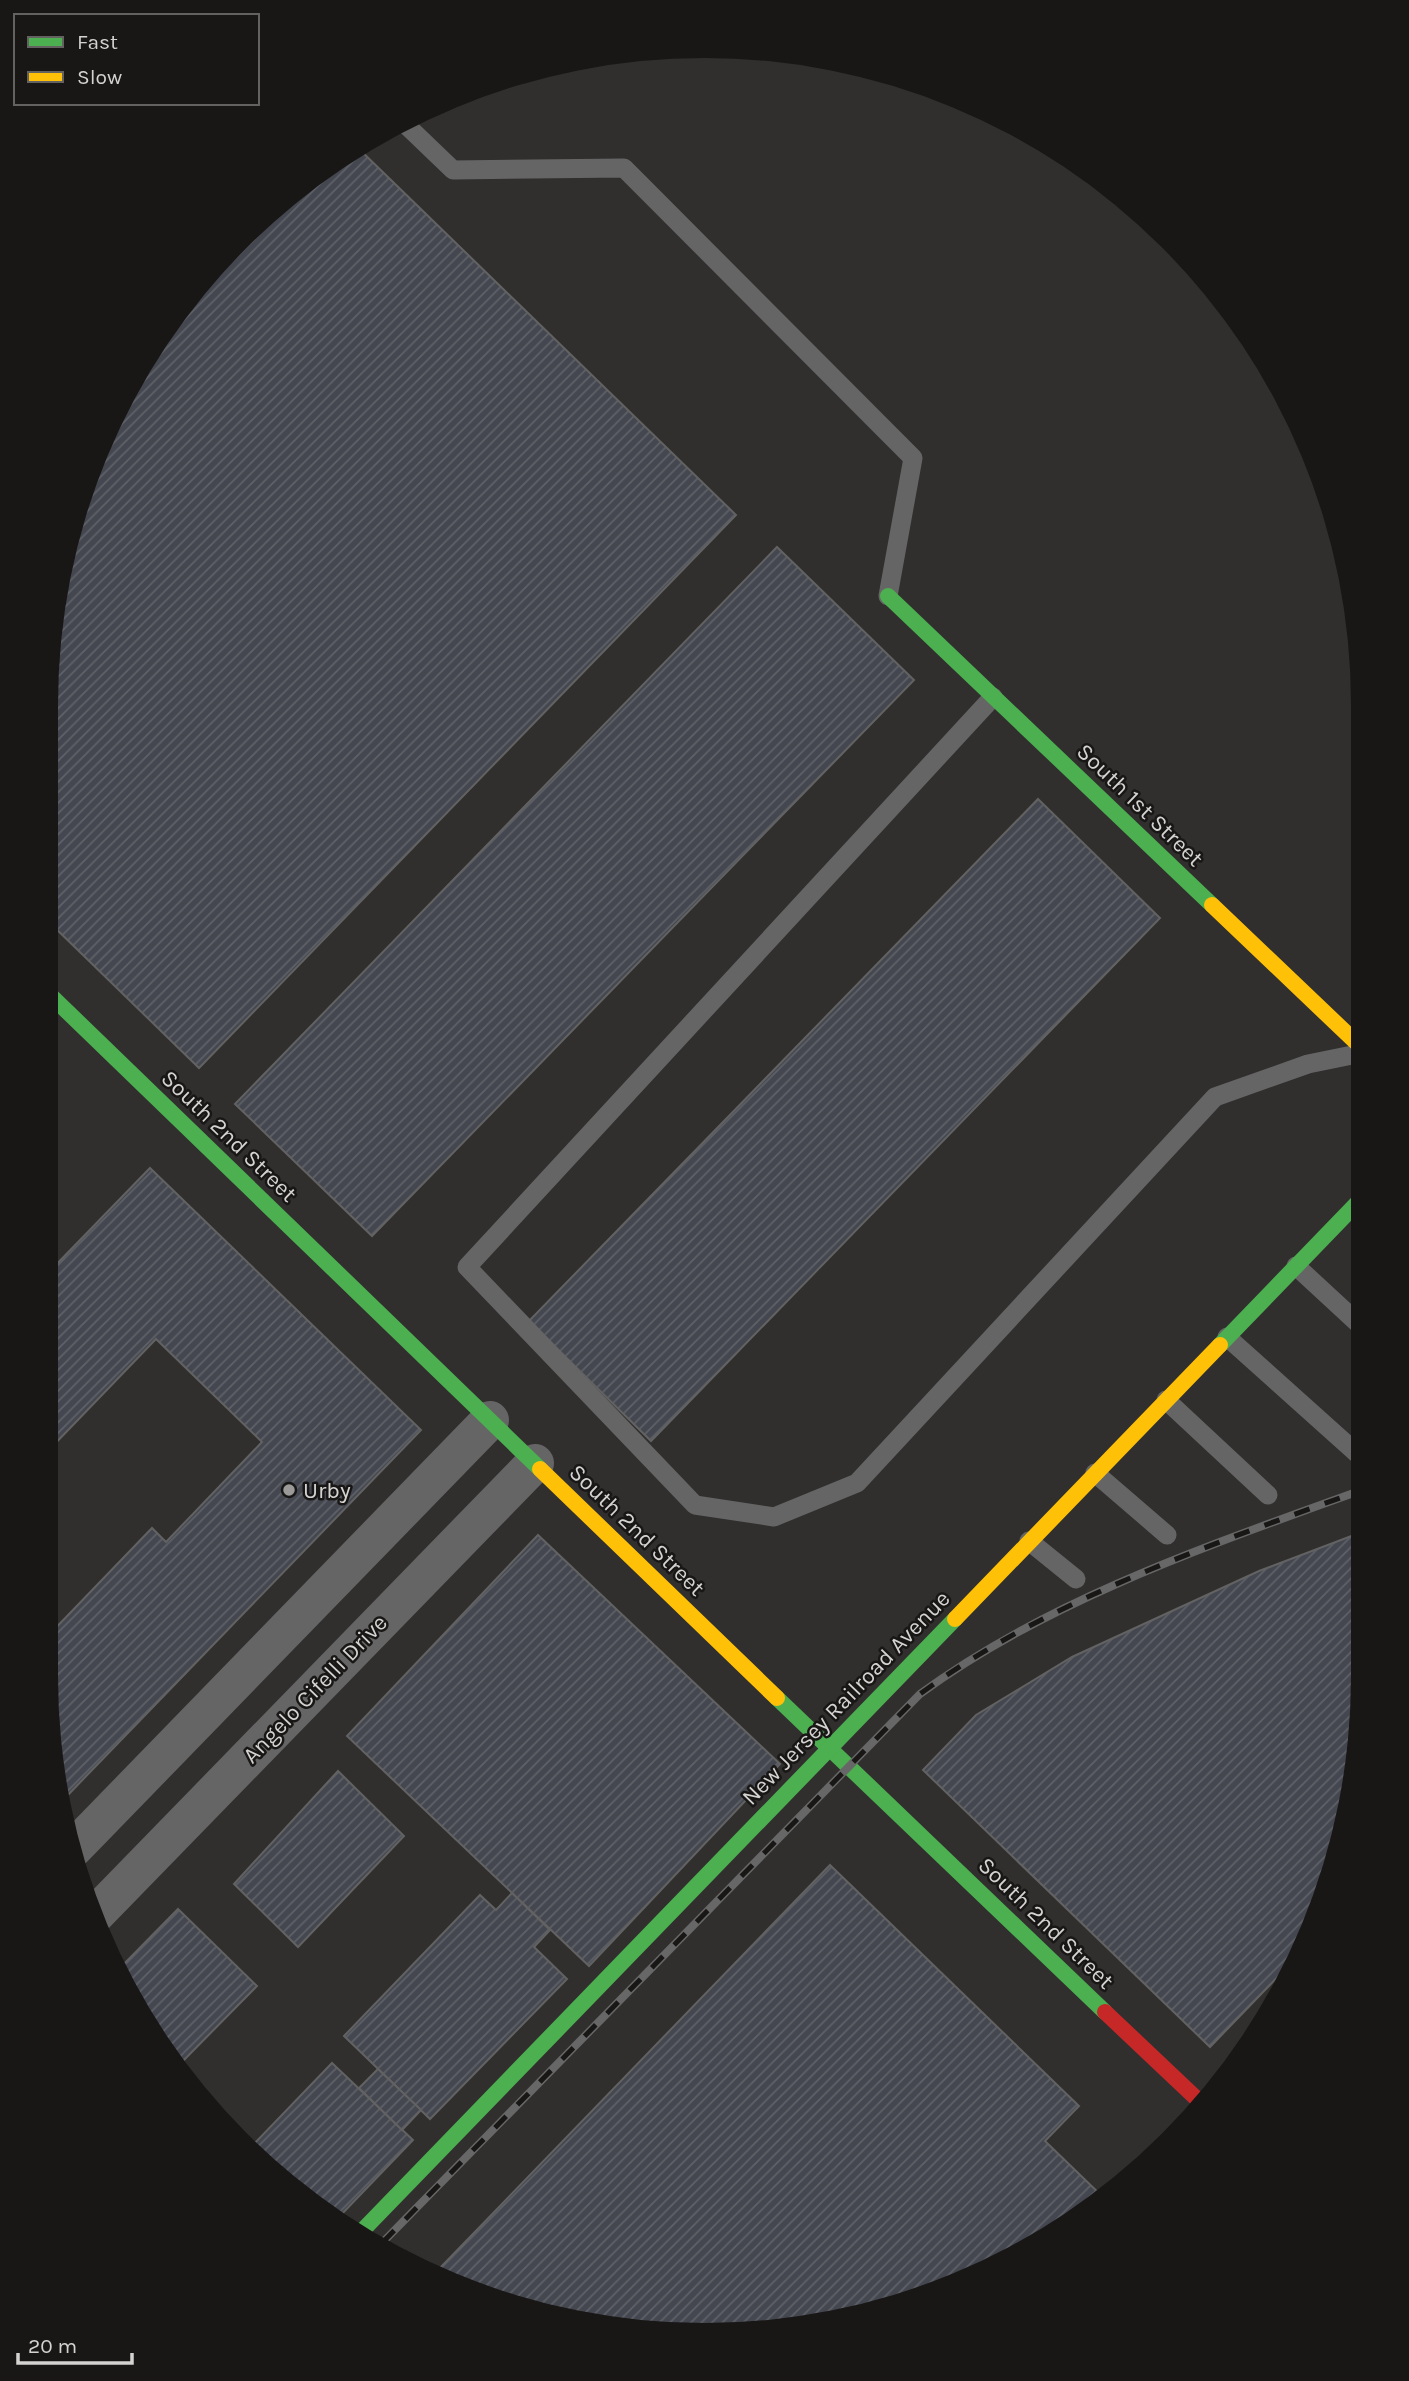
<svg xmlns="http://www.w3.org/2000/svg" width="1409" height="2381" viewBox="0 0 1409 2381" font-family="Karla,sans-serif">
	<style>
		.building { fill: url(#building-hatch); stroke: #626262; stroke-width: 2 }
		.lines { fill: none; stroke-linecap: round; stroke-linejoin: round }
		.lane { stroke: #666565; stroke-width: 19 }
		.street { stroke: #666565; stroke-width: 38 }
		.fast { stroke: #4caf50; stroke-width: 16 }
		.slow { stroke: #ffc107; stroke-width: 16 }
		.jam { stroke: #c62828; stroke-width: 16 }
		.rail-casing { stroke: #676767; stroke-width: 8 }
		.rail { stroke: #181716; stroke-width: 5; stroke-dasharray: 16; stroke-linecap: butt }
		.poi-dot { fill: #9b9a99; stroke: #181716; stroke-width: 2.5 }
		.labels { text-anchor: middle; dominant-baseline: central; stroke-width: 5; stroke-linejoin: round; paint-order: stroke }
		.street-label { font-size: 23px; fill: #d5d3d2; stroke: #181716 }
		.poi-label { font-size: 23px; fill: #d5d3d2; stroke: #181716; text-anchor: start }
	</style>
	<defs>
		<pattern id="building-hatch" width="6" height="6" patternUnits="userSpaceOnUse" patternTransform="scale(1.75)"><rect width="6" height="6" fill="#44474f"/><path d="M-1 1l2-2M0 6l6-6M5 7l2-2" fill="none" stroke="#5e6167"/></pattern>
	</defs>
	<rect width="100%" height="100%" fill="#302f2e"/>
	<g class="building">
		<polygon points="357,147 736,515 199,1068 47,920 47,661 81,492 157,338 239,238 339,156"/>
		<polygon points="777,547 914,680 372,1236 235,1104"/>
		<polygon points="1038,799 1160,918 651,1441 529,1321"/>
		<polygon points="150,1168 421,1430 65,1798 46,1677 46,1638 152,1528 166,1542 262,1442 156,1339 46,1453 46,1275"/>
		<polygon points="1362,1532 1362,1720 1328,1889 1293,1961 1210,2047 923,1770 976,1715 1072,1657 1259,1571"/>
		<polygon points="538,1535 780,1764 589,1966 347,1736"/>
		<polygon points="338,1771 404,1836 298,1947 234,1884"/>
		<polygon points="830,1865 1079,2106 1045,2141 1104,2198 916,2301 704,2335 493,2301 437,2271"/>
		<polygon points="512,1893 550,1930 534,1947 567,1979 430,2119 344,2036 480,1895 496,1910"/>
		<polygon points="178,1909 257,1986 176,2068 122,1966"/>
		<polygon points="332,2063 413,2140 338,2218 304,2200 251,2147"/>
		<polygon points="378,2069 421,2110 402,2130 359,2088"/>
	</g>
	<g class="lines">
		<g class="lane">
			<polyline points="403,122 453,170 624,168 913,458 888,596"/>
			<polyline points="993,697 467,1267 695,1505 774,1517 857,1483 1215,1097 1308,1064 1362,1053"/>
			<polyline points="1296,1266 1362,1327"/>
			<polyline points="1227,1337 1362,1458"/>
			<polyline points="1166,1400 1268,1495"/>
			<polyline points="1095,1473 1167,1535"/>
			<polyline points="1029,1541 1076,1579"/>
		</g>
		<g class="street">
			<polyline points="74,1848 490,1420"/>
			<polyline points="95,1915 535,1463"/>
		</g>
		<g class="fast">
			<polyline points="888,596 1212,905"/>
			<polyline points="46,991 540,1469"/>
			<polyline points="1220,1345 1362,1198"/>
			<polyline points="777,1698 1105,2012"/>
			<polyline points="362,2231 955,1619"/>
		</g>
		<g class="slow">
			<polyline points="1212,905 1362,1048"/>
			<polyline points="540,1469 777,1698"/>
			<polyline points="955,1619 1220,1345"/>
		</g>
		<polyline class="jam" points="1105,2012 1198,2100"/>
		<defs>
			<path id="rail" d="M383,2242L920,1694C1049,1599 1213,1544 1362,1490"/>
		</defs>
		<use href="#rail" class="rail-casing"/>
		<use href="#rail" class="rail"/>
	</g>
	<circle class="poi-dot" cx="289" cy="1490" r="7"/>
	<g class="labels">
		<g class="street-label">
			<text transform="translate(1140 805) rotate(44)">South 1st Street</text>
			<text transform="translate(229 1136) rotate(44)">South 2nd Street</text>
			<text transform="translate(637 1530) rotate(44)">South 2nd Street</text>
			<text transform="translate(315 1689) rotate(-46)">Angelo Cifelli Drive</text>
			<text transform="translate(846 1698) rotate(-46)">New Jersey Railroad Avenue</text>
			<text transform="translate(1046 1923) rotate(44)">South 2nd Street</text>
		</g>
		<g class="poi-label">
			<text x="303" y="1490">Urby</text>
		</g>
	</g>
	<path d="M0 0H1409V2381H0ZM704 58H705A646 646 0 0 1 1351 704V1677A646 646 0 0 1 705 2323H704A646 646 0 0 1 58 1677V704A646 646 0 0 1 704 58Z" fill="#181716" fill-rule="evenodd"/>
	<rect x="14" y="14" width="245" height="91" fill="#181716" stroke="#646261" stroke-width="2"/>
	<rect x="28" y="37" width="35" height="10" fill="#4caf50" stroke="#646261" stroke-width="2"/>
	<text x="77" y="49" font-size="21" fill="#d5d3d2">Fast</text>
	<rect x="28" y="72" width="35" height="10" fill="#ffc107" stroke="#646261" stroke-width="2"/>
	<text x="77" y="84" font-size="21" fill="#d5d3d2">Slow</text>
	<path d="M18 2353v10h114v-10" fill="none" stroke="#d5d3d2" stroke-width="3.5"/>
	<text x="28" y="2353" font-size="21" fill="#d5d3d2" stroke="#181716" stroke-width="5" paint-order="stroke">20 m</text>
</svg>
